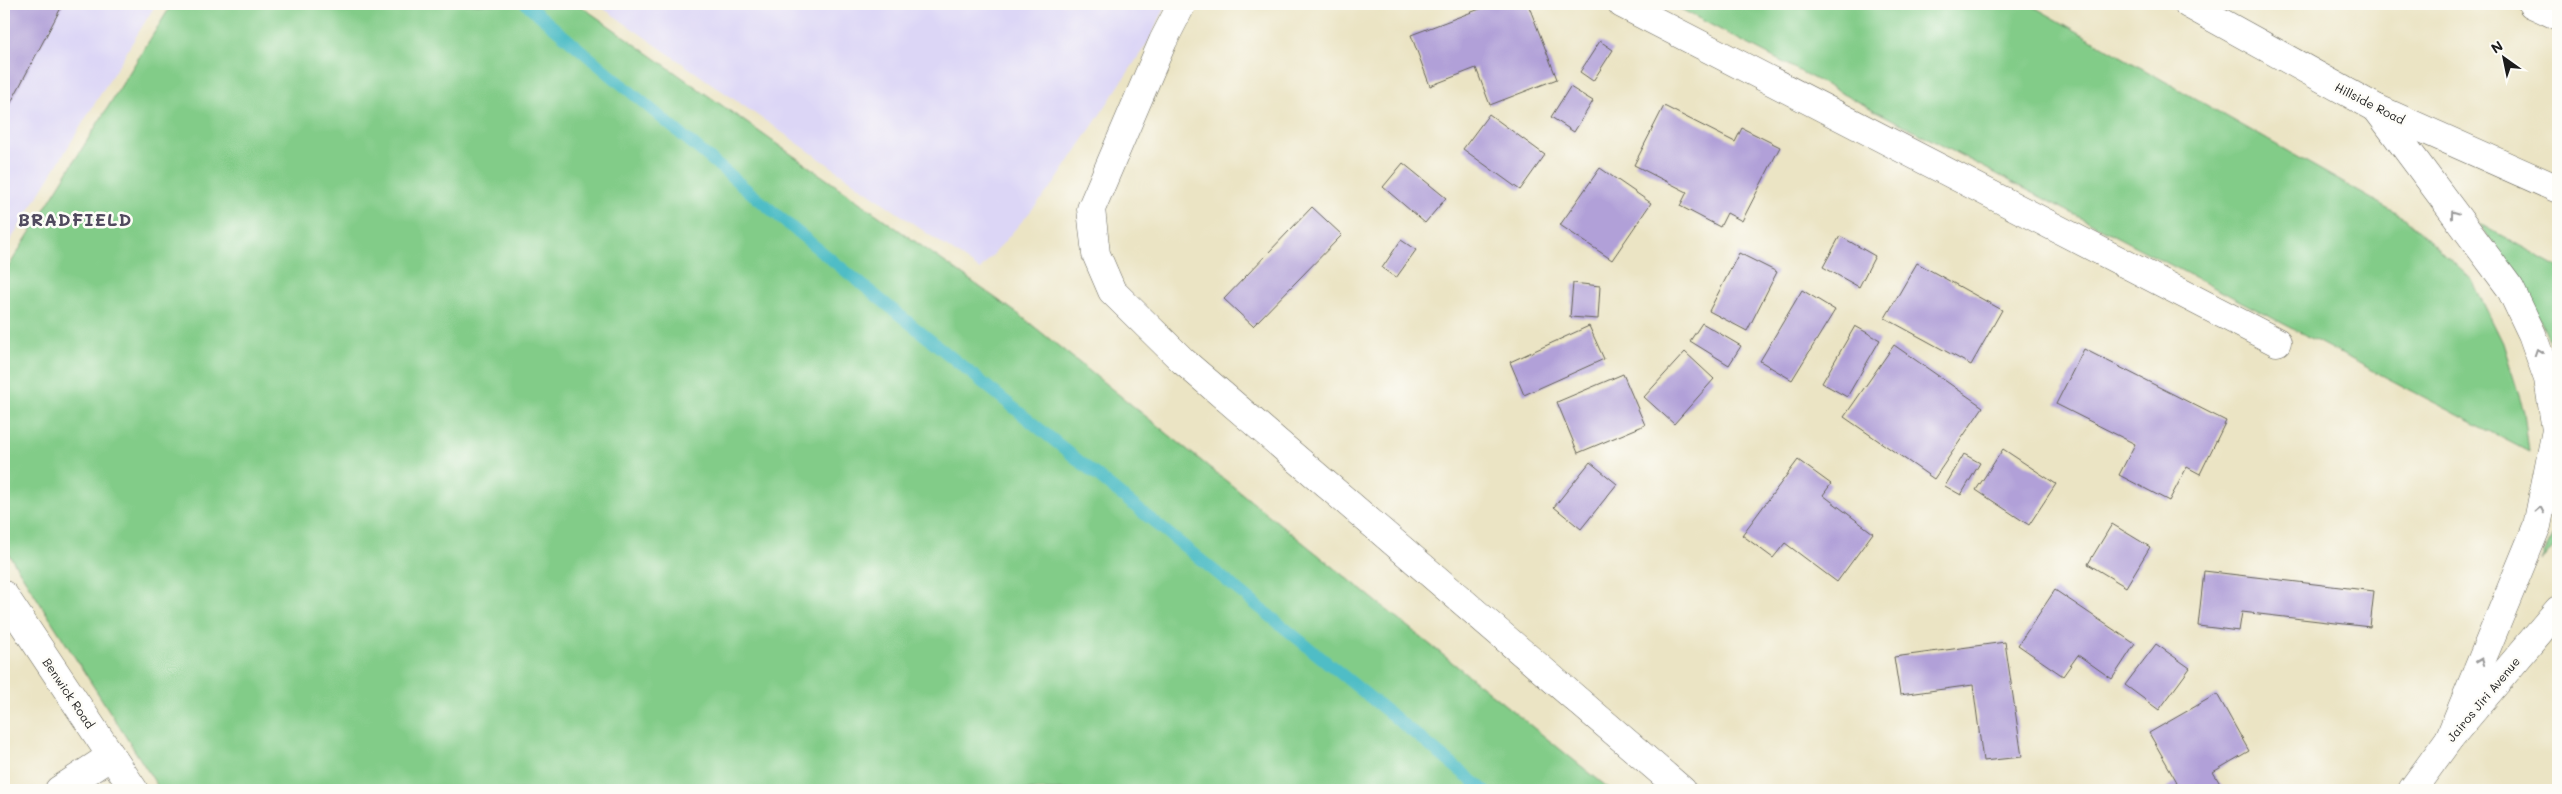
<svg xmlns="http://www.w3.org/2000/svg" width="2562" height="794" viewBox="0 0 2562 794" font-family="Mali,sans-serif">
	<style>
		.built { fill: #dcd6f6 }
		.green { fill: #82cc88; stroke: #4f7452 }
		.lines { fill: none; stroke-linecap: round; stroke-linejoin: round }
		.stream { stroke: #4fbdc6; stroke-width: 12 }
		.building { fill: #b1a0d8 }
		.street-casing { stroke: #646257; stroke-width: 29 }
		.secondary-casing { stroke: #646257; stroke-width: 29 }
		.street { stroke: #fff; stroke-width: 28 }
		.secondary { stroke: #fff; stroke-width: 28 }
		.oneway { stroke: #999 }
		.labels { text-anchor: middle; dominant-baseline: central; stroke-width: 5; stroke-linejoin: round; paint-order: stroke }
		.street-label { font-size: 12px; fill: #1c1c1c; stroke: #fdfcf7 }
		.district-label { font-size: 18px; font-weight: bold; letter-spacing: 1px; fill: #504a5e; stroke: #fdfcf7 }
	</style>
	<rect width="100%" height="100%" fill="#fdfcf7"/>
	<filter id="ink" filterUnits="userSpaceOnUse"><feTurbulence type="fractalNoise" baseFrequency=".02" numOctaves="2"/><feDisplacementMap in="SourceGraphic" scale="10" xChannelSelector="R" yChannelSelector="G"/><feConvolveMatrix kernelMatrix="1 2 1 2 8 2 1 2 1" color-interpolation-filters="sRGB"/></filter>
	<filter id="wash" filterUnits="userSpaceOnUse"><feTurbulence type="fractalNoise" baseFrequency=".0096" numOctaves="4" result="noise"/><feDisplacementMap in="SourceGraphic" scale="20" xChannelSelector="R" yChannelSelector="G"/><feGaussianBlur stdDeviation="1.12" result="paint"/><feColorMatrix in="noise" values="0 0 0 0 0 0 0 0 0 0 0 0 0 0 0 0 0 1.4 0 .05"/><feComposite in="paint" operator="in"/></filter>
	<g filter="url(#wash)">
		<rect width="100%" height="100%" fill="#ebe4c4"/>
		<g class="built">
			<polygon points="4,4 156,4 4,251"/>
			<polygon points="597,4 1167,4 1148,42 1054,184 980,270"/>
		</g>
		<g class="green">
			<polygon points="172,4 578,4 1021,316 1611,790 160,790 4,547 4,274"/>
			<polygon points="1671,4 2029,4 2405,218 2472,280 2503,343 2524,412 2529,452"/>
			<polygon points="2479,223 2558,267 2558,360 2529,296"/>
			<polygon points="2558,525 2558,544 2541,560"/>
		</g>
		<g class="lines">
			<polyline class="stream" points="526,4 795,230 1484,790"/>
		</g>
		<g id="blocks">
			<g class="building">
				<polygon points="4,4 63,4 8,108 4,105"/>
				<polygon points="1493,4 1528,4 1557,79 1490,105 1476,68 1430,86 1411,35"/>
				<polygon points="1600,41 1613,50 1593,81 1580,72"/>
				<polygon points="1570,87 1593,101 1574,132 1551,117"/>
				<polygon points="1664,106 1735,142 1742,128 1780,147 1742,221 1727,213 1720,227 1680,206 1687,192 1634,165"/>
				<polygon points="1489,114 1545,155 1520,190 1463,149"/>
				<polygon points="1403,163 1446,198 1425,223 1383,187"/>
				<polygon points="1600,168 1651,203 1612,260 1560,225"/>
				<polygon points="1312,207 1342,235 1253,326 1224,299"/>
				<polygon points="1840,236 1875,256 1859,287 1823,267"/>
				<polygon points="1401,240 1416,250 1396,278 1382,268"/>
				<polygon points="1739,253 1777,272 1747,331 1709,311"/>
				<polygon points="1917,263 2002,310 1971,365 1885,318"/>
				<polygon points="1573,283 1600,286 1598,319 1570,317"/>
				<polygon points="1802,290 1835,310 1792,380 1760,361"/>
				<polygon points="1702,323 1741,346 1729,365 1690,341"/>
				<polygon points="1589,326 1604,359 1524,395 1510,362"/>
				<polygon points="1855,326 1880,340 1847,397 1822,383"/>
				<polygon points="1894,345 1983,407 1934,479 1844,417"/>
				<polygon points="2084,349 2226,421 2200,474 2187,467 2169,501 2119,475 2135,444 2056,404"/>
				<polygon points="1685,352 1714,379 1674,424 1644,397"/>
				<polygon points="1623,374 1645,425 1578,453 1557,402"/>
				<polygon points="2003,449 2056,484 2029,525 1976,490"/>
				<polygon points="1964,454 1980,463 1961,495 1945,486"/>
				<polygon points="1798,460 1831,484 1823,495 1873,533 1837,582 1785,543 1773,558 1742,535"/>
				<polygon points="1590,462 1617,484 1581,529 1554,507"/>
				<polygon points="2112,524 2150,547 2126,587 2088,564"/>
				<polygon points="2204,571 2374,591 2370,627 2242,612 2239,631 2198,626"/>
				<polygon points="2055,590 2135,644 2112,679 2078,655 2063,676 2018,645"/>
				<polygon points="2005,642 2022,757 1983,761 1973,685 1900,695 1894,657"/>
				<polygon points="2156,644 2190,668 2159,710 2125,685"/>
				<polygon points="2217,694 2249,751 2213,772 2224,790 2163,790 2177,782 2149,733"/>
			</g>
		</g>
	</g>
	<g filter="url(#ink)">
		<use href="#blocks" fill-opacity="0" stroke="#646257" stroke-width="1"/>
		<g class="lines">
			<defs>
				<g id="street">
					<polyline points="1182,4 1163,41 1091,209 1096,254 1112,291 1183,361 1682,790"/>
					<polyline points="1622,4 2277,342"/>
					<polyline points="2532,4 2558,16"/>
					<polyline points="4,595 134,790"/>
					<polyline points="59,790 111,756"/>
				</g>
				<g id="secondary">
					<polyline points="2188,4 2376,108 2558,189"/>
					<polyline points="2376,108 2510,288 2532,334 2548,379 2556,430 2537,526 2449,739"/>
					<polyline points="2412,790 2449,739 2558,610"/>
				</g>
			</defs>
			<use href="#street" class="street-casing"/>
			<use href="#secondary" class="secondary-casing"/>
			<use href="#street" class="street"/>
			<use href="#secondary" class="secondary"/>
		</g>
		<defs><path id="oneway-chevron" d="M-2-3.5L2.5 0L-2 3.5" fill="none" stroke-width="1.6" stroke-linecap="round" stroke-linejoin="round" transform="scale(1.25)"/></defs>
		<g class="oneway">
			<use href="#oneway-chevron" transform="translate(2454 214) rotate(-126)"/>
			<use href="#oneway-chevron" transform="translate(2538 352) rotate(-109)"/>
			<use href="#oneway-chevron" transform="translate(2540 510) rotate(-79)"/>
			<use href="#oneway-chevron" transform="translate(2481 661) rotate(-68)"/>
		</g>
	</g>
	<g class="labels">
		<g class="street-label">
			<text transform="translate(2370 103) rotate(27)">Hillside Road</text>
			<text transform="translate(69 693) rotate(56)">Benwick Road</text>
			<text transform="translate(2483 699) rotate(-50)">Jairos Jiri Avenue</text>
		</g>
		<g class="district-label">
			<text x="75" y="219">BRADFIELD</text>
		</g>
	</g>
	<rect width="2562" height="794" fill="none" stroke="#fdfcf7" stroke-width="20"/>
	<g transform="translate(2504 58) rotate(327)" stroke="#fdfcf7" stroke-width="4" paint-order="stroke">
	<path d="M0-4L9 19L0 12L-9 19Z" fill="#1c1c1c"/>
	<text y="-8" font-size="14" font-weight="bold" text-anchor="middle" fill="#1c1c1c">N</text>
	</g>
</svg>
